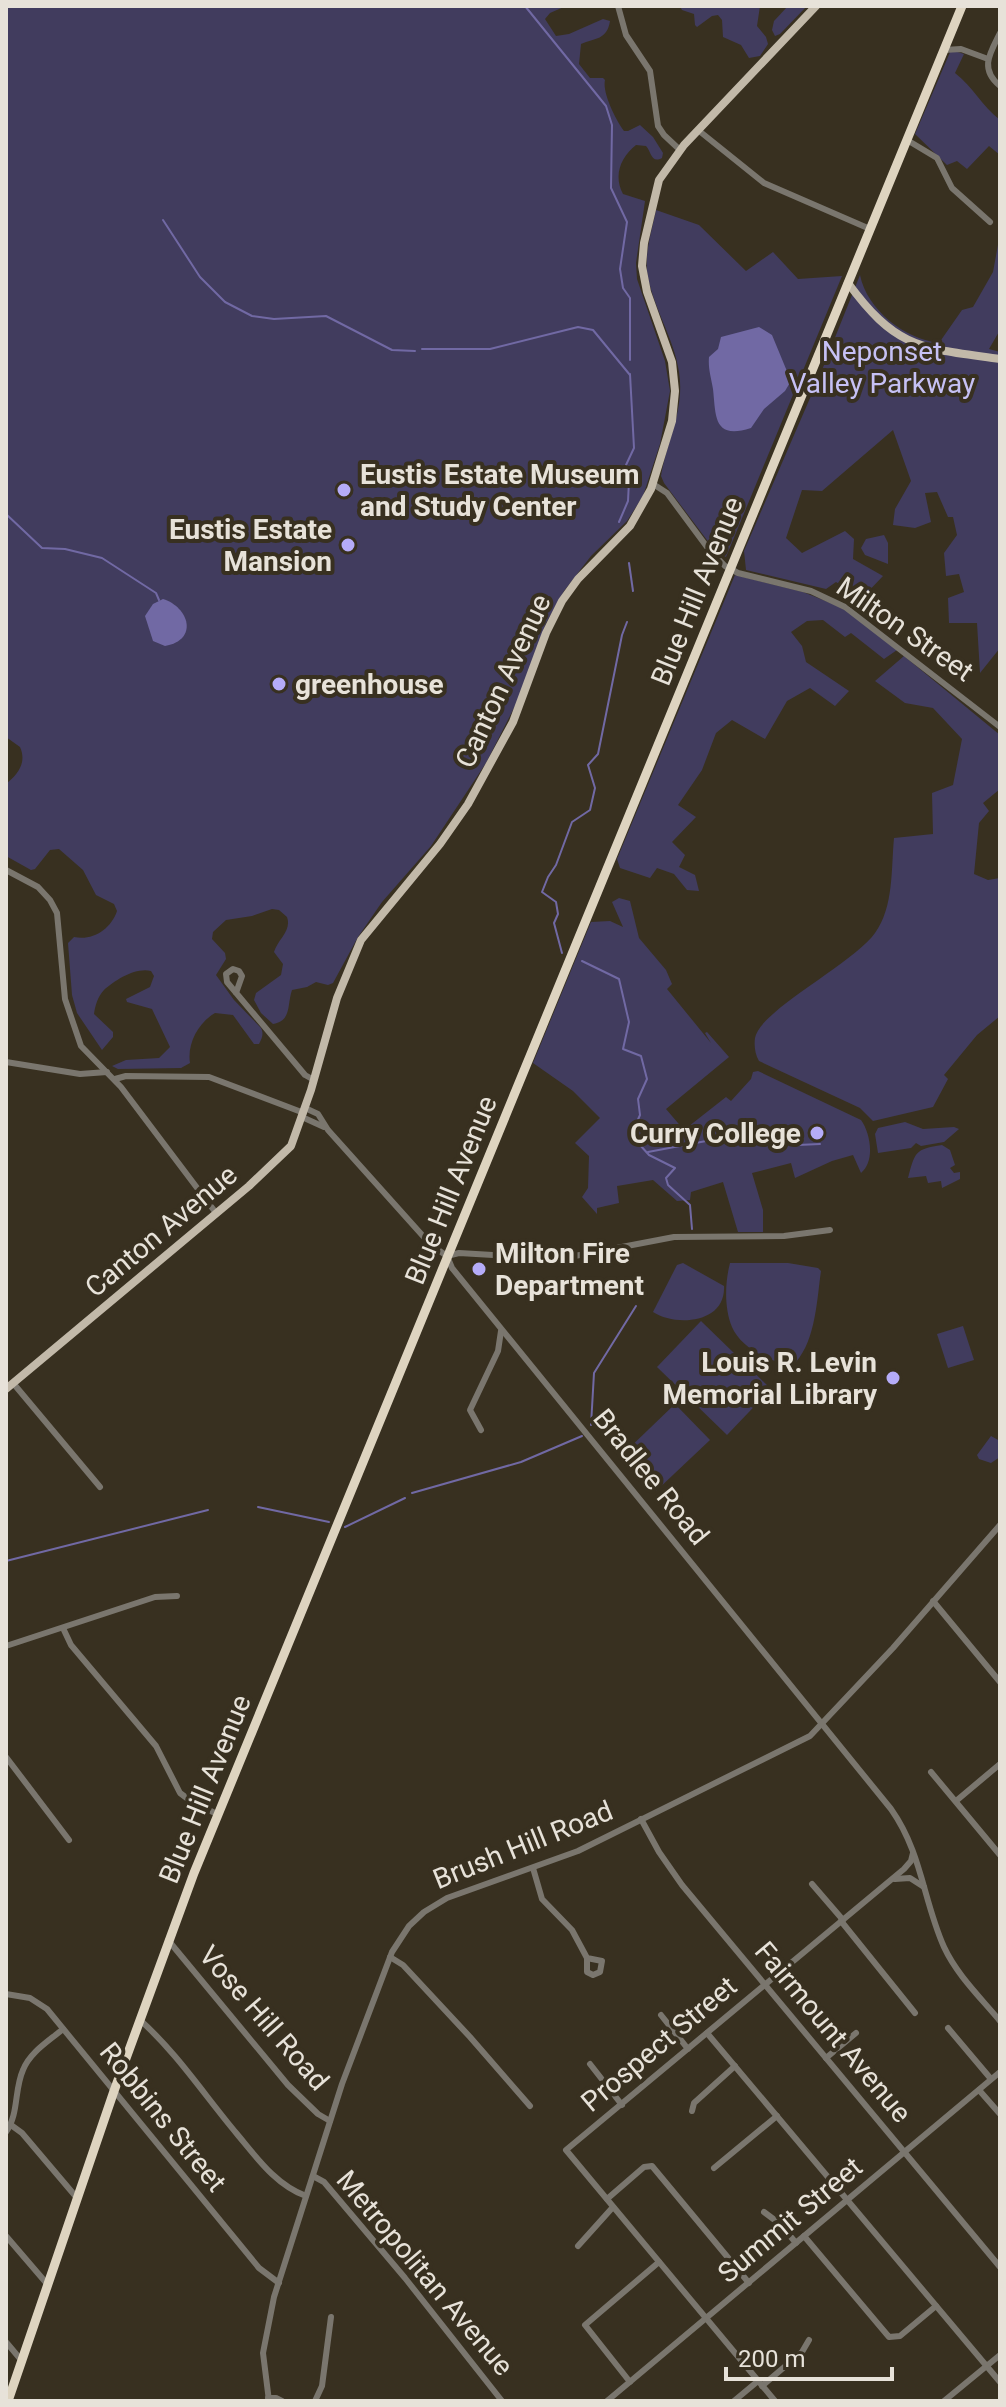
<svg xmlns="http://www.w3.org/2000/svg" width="1006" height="2407" viewBox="0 0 1006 2407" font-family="Roboto,sans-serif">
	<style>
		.green { fill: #413c5e }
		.water { fill: #7169a4 }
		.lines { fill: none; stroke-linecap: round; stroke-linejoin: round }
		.stream { stroke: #7169a4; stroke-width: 2 }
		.minor { stroke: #7a766e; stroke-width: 6 }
		.major { stroke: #c2b9a9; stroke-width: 8 }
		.highway { stroke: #ded4c0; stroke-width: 9 }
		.poi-dot { fill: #b5acf8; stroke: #383020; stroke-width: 3 }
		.labels { text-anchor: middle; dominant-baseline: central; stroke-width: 8; stroke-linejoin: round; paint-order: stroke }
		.park-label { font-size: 28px; fill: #c6c1f5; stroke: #383020 }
		.poi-label { font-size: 28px; font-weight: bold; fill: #e7e2d9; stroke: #383020; text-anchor: start }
		.street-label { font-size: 28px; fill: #e7e2d9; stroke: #383020 }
	</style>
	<rect width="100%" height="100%" fill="#383020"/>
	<g class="green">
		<path d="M6,6H566L550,13L545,19L556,36L569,34L603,19L610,21C607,40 595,38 581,44L579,64L590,78H603L605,80C602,93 616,120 624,131H628L640,125L653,137L663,153L662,158C651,164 651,151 646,146L636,145C621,157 613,175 623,194L645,201L636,263L637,279L665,361L670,391L660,444L643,496L627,521L591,556L564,591L546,623L516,704L486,763L431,846L382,902L358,937L333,983L328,985L316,982L307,987L292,990C287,1004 292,1021 273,1024L261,1013L254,1000L256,993L281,975L283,964L274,952C278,939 292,931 287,917L279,910L272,909L252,916L226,920L213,932L212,939L225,953L226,959L216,975L234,1000L261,1028C264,1034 262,1038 259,1044H254L233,1015L215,1013C198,1023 187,1044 190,1063L181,1068L118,1069L112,1066L126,1060L159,1058L170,1047L152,1009L127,1002L126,999L150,987L154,976L151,971C136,967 115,980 104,990C98,996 95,1006 94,1014L113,1032V1037L102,1050L77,1013L72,995L68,943L74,937C93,941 111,929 117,911L114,904L96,895L83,870L59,849L50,850L35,869L31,870L6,856V784C18,774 27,763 20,747L6,737Z"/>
		<polygon points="680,6 760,6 757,26 766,37 768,44 760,56 749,58 741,45 723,37 722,20 718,15 712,16 697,27 695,25 694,14 682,10"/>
		<polygon points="788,6 807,6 780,34 775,36 772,30 774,21"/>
		<path d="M951,50L964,54L955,73C973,87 982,106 1000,120V155L989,146L967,169L957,161L947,165L915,134Z"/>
		<path d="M656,210L699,225L746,271L773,252L798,279L842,276L726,557L716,552L664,483L661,476C667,441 685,409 679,372C674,337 652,307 647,271C645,251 652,230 656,210Z"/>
		<path d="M1000,234V330L989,349L1000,352V648L980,673L977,623H949L948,598L964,592L959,574L946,576L944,553L957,535L953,517H948L937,492L925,493L931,522L915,528L893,525L895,509L911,481L893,430L822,491L802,490L786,538L802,553L845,531L854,539L853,559L883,576L862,598L836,582L826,589L746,570L744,551L820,375L860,275C867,310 905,339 939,343L962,310L973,307L993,272Z"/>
		<polygon points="884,535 888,543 888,564 865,555 861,548 866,539"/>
		<polygon points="735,575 803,592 843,608 897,650 884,659 851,633 845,637 823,620 807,621 791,632 802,646 806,662 849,691 835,706 810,688 787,701 765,739 732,720 716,733 702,770 678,805 696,817 672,842 685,855 679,867 695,875 699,891 687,890 674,874 657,868 650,878 620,868 617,859"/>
		<path d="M904,656L1000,735V789L983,803L989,811L979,823L974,874L988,880L1000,878V1016L977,1035L944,1075L948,1079L933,1107L873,1121L860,1108L759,1061C755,1054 754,1046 755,1038C760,1010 853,964 875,933C894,907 891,869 894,838L933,834L932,793L953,785L962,739L933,708L905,703L875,681Z"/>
		<path d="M619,898L630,901L639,938L666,970L672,984L667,989L711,1043L705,1033L707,1032L729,1057L666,1109L684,1130L726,1097L731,1101L751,1079L753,1072L758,1071L861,1120C871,1134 875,1162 861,1173L853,1155L832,1161L795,1178L791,1163L752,1173L763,1210V1232H738L723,1182L691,1192L690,1200L677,1201L653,1180L617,1186L619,1203L597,1208V1214L582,1197L588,1188L589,1156L575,1143L600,1118L573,1091L533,1063L591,922L610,921L623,927L612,902Z"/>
		<polygon points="905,1122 923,1129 954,1127 959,1129 944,1142 921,1146 916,1143 911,1148 878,1153 875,1134 878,1128"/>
		<path d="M942,1145L950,1150L955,1165L950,1168L954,1173L960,1172V1179L942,1188L941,1181L928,1183L926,1176L908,1178C915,1152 915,1149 942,1145Z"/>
		<path d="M683,1263L724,1286C726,1323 676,1327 653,1312L677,1265Z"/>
		<path d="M730,1263H788L818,1268L821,1271C817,1298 816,1339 796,1362C774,1367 741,1348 732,1327C724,1308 725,1282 730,1263Z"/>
		<polygon points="701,1321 771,1389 727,1435 657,1367"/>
		<polygon points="963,1326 974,1360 948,1368 937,1334"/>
		<polygon points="675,1404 710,1440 656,1491 622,1455"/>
		<polygon points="991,1436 1000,1441 1000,1457 991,1463 979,1459 977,1455"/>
	</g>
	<g class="water">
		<path d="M759,327L772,335L791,381L785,391L764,409L751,428C713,440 716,416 713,389C711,377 708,369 709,357L718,349L721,337Z"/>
		<path d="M163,599C189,607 199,640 165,646L153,641L145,616L153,604Z"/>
	</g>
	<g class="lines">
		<g class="stream">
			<polyline points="525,6 606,106 612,125 611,188 627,222 620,269 623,288 630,298 630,360"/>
			<polyline points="163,220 200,277 225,302 252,316 274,319 326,316 392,350 415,351"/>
			<polyline points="422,349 490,349 578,327 593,330 630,375"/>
			<polyline points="6,514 42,548 65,549 102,558 156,593 159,600"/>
			<polyline points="619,522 628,501 629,481 626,465 634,448 630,374"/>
			<polyline points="629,563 633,591"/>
			<polyline points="562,953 554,923 558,914 556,902 542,892 548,877 556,865 572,822 590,810 595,788 588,765 598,754 622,635 627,622"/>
			<polyline points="582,961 619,979 629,1022 623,1049 641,1056 647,1079 638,1099 640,1115 631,1135 649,1155 675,1168 666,1178 668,1185 690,1205 692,1229"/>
			<polyline points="648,1152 722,1138 738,1129 774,1132 798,1145 820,1144"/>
			<polyline points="591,1425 594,1373 636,1306"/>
			<polyline points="412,1493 521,1462 582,1436"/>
			<polyline points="258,1507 329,1522"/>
			<polyline points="345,1527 405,1498"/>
			<polyline points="6,1561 208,1510"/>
		</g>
		<g class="minor">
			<polyline points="618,6 626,35 650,71 658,126 664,135 680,150"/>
			<path d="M1000,33C990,53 979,69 1000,86"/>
			<polyline points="944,50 961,49 988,59"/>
			<polyline points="698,130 764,183 870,229"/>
			<polyline points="907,140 937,158 952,188 990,222"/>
			<polyline points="653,484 667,493 707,547 725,566 738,573 811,591 845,607 1000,727"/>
			<polyline points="6,870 38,887 50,900 57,913 65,999 81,1046 121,1087 216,1213"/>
			<polyline points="236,993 242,976 239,971 233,969 226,974 227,982 305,1075 314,1080"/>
			<polyline points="6,1062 80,1074 107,1072"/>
			<polyline points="115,1079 126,1076 209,1077 304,1113"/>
			<polyline points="305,1108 318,1114 328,1130 431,1245 447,1256 459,1253 559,1259 674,1237 784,1236 830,1230"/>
			<polyline points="302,1117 324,1127"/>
			<path d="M447,1256L452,1268L891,1809C922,1853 923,1900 944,1947C957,1975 980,1997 1000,2021"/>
			<polyline points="13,1383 100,1487"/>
			<polyline points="481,1430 470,1410 498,1351 501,1331"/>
			<polyline points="933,1601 1000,1682"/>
			<polyline points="63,1628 71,1645 156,1746 180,1793 192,1802 217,1814"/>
			<polyline points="6,1646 155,1597 177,1596"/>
			<polyline points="6,1757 69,1840"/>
			<polyline points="931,1772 1000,1855"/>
			<polyline points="956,1801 1000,1764"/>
			<polyline points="641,1819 659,1852 682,1885 1000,2267"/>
			<polyline points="533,1868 542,1899 572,1930 587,1958 587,1972 593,1975 600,1972 602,1961 587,1958"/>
			<polyline points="895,1879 910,1878 924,1887"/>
			<polyline points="812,1884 843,1920"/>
			<polyline points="841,1921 915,2013"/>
			<polyline points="168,1940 288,2085 318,2114 330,2121"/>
			<polyline points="390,1957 403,1965 470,2037 530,2106"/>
			<polyline points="6,1994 30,1998 47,2009 259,2268 279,2283"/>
			<polyline points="661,2015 688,2049"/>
			<path d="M140,2020C177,2053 205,2096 237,2134C257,2158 276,2185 306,2196"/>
			<polyline points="948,2028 991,2079"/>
			<polyline points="707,2033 1000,2382"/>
			<polyline points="826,2058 856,2033"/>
			<polyline points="590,2064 622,2105"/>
			<polyline points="979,2090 1000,2114"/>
			<polyline points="692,2111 694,2103 735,2066"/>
			<polyline points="11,2125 22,2133 77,2198"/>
			<path d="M6,2132C19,2114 14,2090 23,2070C30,2052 49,2041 63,2029"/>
			<polyline points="714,2168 777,2116"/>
			<polyline points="313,2176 324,2182 405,2278 502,2401"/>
			<polyline points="607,2199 644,2167 652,2166 749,2283"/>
			<polyline points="764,2212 780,2224 796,2243"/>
			<polyline points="6,2236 48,2285"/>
			<polyline points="804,2236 889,2337 900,2336 936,2306"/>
			<polyline points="578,2246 613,2207"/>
			<polyline points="6,2342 22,2361"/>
			<polyline points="630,2382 585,2325 659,2262"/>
			<polyline points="762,2386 802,2352 809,2340"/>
			<polyline points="268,2398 276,2398 282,2401"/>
			<polyline points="269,2401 263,2353 274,2297 342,2084 392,1952 409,1926 424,1912 447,1898 578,1851 810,1736 893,1648 1000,1525"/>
			<polyline points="315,2401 322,2386 331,2317"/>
			<polyline points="607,2401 1000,2072"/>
			<polyline points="734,2401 758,2381"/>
			<polyline points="775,2401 566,2150 904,1869 911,1861 913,1853"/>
			<polyline points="944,2401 1000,2355"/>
		</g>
		<g class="major">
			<path d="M848,283C897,350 922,348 1000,359"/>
			<polyline points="6,1389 249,1186 291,1146 311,1090 337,998 361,940 440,844 468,804 513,722 546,633 562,601 578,579 630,526 651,489 672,421 675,391 672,362 647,292 642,266 644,243 659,180 684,145 816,6"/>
		</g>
		<polyline class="highway" points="8,2401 114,2091 194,1873 962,6"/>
	</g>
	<g class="poi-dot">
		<circle cx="344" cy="490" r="8"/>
		<circle cx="348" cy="545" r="8"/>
		<circle cx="279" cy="684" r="8"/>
		<circle cx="817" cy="1133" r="8"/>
		<circle cx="479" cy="1269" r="8"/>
		<circle cx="893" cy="1378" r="8"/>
	</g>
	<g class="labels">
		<g class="park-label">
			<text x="882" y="351">Neponset<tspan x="882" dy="32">Valley Parkway</tspan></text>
		</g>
		<g class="poi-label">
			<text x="360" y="474">Eustis Estate Museum<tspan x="360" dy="32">and Study Center</tspan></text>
			<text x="332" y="529" text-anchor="end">Eustis Estate<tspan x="332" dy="32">Mansion</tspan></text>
			<text x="295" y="684">greenhouse</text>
			<text x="801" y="1133" text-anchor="end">Curry College</text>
			<text x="495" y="1253">Milton Fire<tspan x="495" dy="32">Department</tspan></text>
			<text x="877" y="1362" text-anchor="end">Louis R. Levin<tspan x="877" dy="32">Memorial Library</tspan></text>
		</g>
		<g class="street-label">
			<text transform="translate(697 591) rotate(-68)">Blue Hill Avenue</text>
			<text transform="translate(905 629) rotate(35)">Milton Street</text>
			<text transform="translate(503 681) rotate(-65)">Canton Avenue</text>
			<text transform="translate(451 1190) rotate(-68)">Blue Hill Avenue</text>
			<text transform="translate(161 1231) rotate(-40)">Canton Avenue</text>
			<text transform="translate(651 1477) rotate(51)">Bradlee Road</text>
			<text transform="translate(205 1789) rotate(-68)">Blue Hill Avenue</text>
			<text transform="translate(523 1845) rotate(-22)">Brush Hill Road</text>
			<text transform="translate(264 2018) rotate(49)">Vose Hill Road</text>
			<text transform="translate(833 2032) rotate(50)">Fairmount Avenue</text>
			<text transform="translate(659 2044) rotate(-40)">Prospect Street</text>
			<text transform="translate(163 2117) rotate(51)">Robbins Street</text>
			<text transform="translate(790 2220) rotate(-40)">Summit Street</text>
			<text transform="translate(425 2273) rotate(50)">Metropolitan Avenue</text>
		</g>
	</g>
	<rect width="1006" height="2407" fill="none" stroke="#e7e2d9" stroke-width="16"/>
	<path d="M726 2367v12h166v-12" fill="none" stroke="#e7e2d9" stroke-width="4"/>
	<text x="738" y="2367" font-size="24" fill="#e7e2d9" stroke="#383020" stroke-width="6" paint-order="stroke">200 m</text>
</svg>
